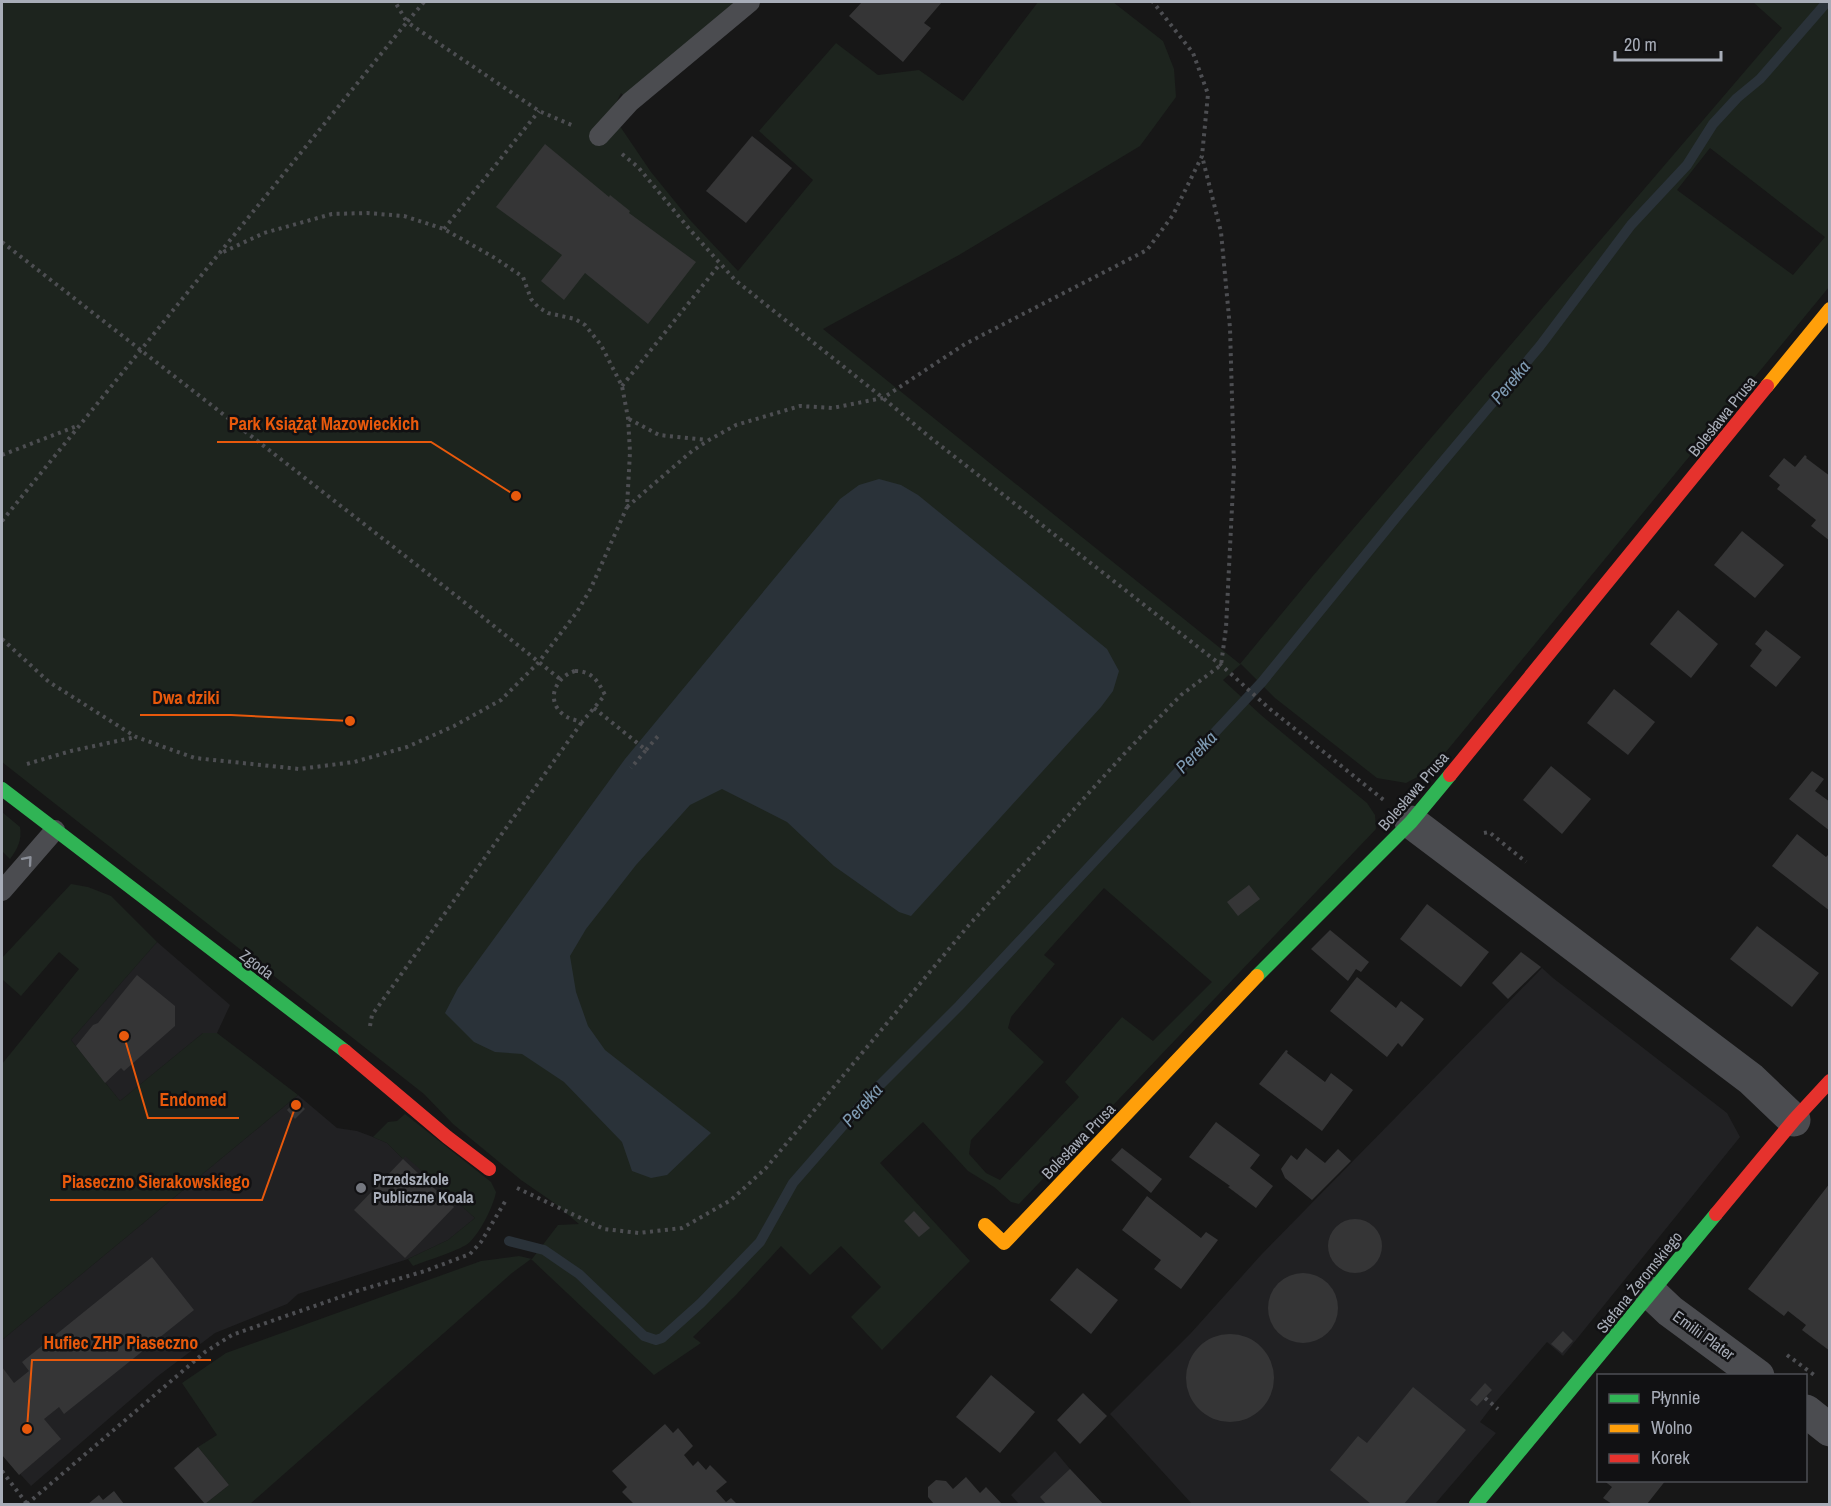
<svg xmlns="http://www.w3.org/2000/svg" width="1831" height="1506" viewBox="0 0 1831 1506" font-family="'Archivo Narrow',sans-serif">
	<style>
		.built { fill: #212123 }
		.green { fill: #1d241e; fill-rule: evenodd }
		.water { fill: #2a3239 }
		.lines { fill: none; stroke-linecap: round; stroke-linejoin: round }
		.stream { stroke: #2a3239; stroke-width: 10 }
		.building { fill: #353536 }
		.path { stroke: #4d4e52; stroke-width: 4; stroke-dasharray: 3 4.5; stroke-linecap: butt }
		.lane { stroke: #4b4c50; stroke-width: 20 }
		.street { stroke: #4b4c50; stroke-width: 33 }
		.fast { stroke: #30b455; stroke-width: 14 }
		.slow { stroke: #ff9f0a; stroke-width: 14 }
		.jam { stroke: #e5322d; stroke-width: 14 }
		.oneway { stroke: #8c9099 }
		.poi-dot { fill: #757880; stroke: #111113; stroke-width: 2 }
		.labels { text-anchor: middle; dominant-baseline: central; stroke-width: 5; stroke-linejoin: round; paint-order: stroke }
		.street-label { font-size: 16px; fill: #a8adb8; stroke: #111113 }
		.poi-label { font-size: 16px; font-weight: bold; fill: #a8adb8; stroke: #111113; text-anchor: start }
		.water-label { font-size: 18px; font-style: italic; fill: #7f9bb3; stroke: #111113 }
		.leader { fill: none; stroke: #e8590c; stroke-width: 2 }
		.callout-dot { fill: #e8590c; stroke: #111113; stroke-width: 2 }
		.callout-label { font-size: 18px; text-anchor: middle; font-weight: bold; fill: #e8590c; stroke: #111113; stroke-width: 5; stroke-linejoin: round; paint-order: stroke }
	</style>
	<rect width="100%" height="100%" fill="#171717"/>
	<g class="built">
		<polygon points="157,942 230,1005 217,1033 203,1033 120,1101 71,1040"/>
		<polygon points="1542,968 1553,978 1727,1113 1740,1137 1563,1356 1547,1342 1493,1405 1480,1422 1496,1433 1435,1504 1192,1504 1110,1414 1191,1333 1261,1255"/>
		<polygon points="298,1095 337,1128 357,1131 373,1137 387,1143 402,1158 405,1155 475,1218 448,1240 408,1259 298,1294 287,1304 215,1333 158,1376 31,1486 2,1454 2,1340"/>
		<polygon points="1055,1451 1070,1469 1103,1504 1019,1504 1011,1495"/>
	</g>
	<g class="green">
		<path d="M2,2H744L630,102L621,93L611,113L651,172L690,220L738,271L813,180L759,131L836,43L878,75L919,70L963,101L1038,2H1113L1163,41L1174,69L1176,97L1140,146L959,255L823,329L1240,664L1312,577L1782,28L1753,2H1829V287L1431,770L1406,783L1377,778L1275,698L1241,664L1223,680L1261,715L1367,803L1375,815L1376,829L1019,1204L1011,1202L994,1187L968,1171L923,1122L880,1163L970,1261L882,1350L851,1317L881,1287L841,1246L810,1275L781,1246L736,1295L693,1337L701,1343L654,1375L531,1259L512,1273L250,1504H205L229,1485L198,1447L217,1435L182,1383L226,1353L481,1261L519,1256L532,1259L558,1225L579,1224L553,1202L521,1180L453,1124L424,1094L2,762ZM1710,148L1825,237L1793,275L1677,190ZM1104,888L1212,982L1153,1041L1122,1017L1065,1082L1079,1097L1000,1180L986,1173L969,1154L971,1140L1044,1062L1008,1028L1011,1017L1055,964L1044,955Z"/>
		<path d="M2,812L20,827C22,840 18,848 10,859L2,851Z"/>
		<polygon points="71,884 88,887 111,896 157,942 71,1040 120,1101 203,1033 217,1033 298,1095 2,1340 2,1064 79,969 59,952 21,996 2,979 2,958"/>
		<path d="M405,1114L491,1182L496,1192C494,1205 478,1238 466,1245C450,1254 430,1259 413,1266L408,1259L448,1240L475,1218L405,1156L403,1159L387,1143L373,1137L388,1122L397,1121Z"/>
	</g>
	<polygon class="water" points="879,479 901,485 918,495 1107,649 1119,671 1113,691 1101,707 911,916 899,912 834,866 787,822 722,789 690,805 636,865 586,929 570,956 576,992 588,1026 605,1050 711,1133 667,1175 651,1178 632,1171 622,1142 564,1082 522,1054 495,1052 474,1042 445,1013 458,988 625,759 840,499 859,485"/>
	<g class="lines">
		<polyline class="stream" points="509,1241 544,1250 579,1274 644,1336 656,1340 662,1338 701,1303 760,1242 793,1183 868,1097 959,1006 1262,682 1398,515 1540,346 1631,225 1687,165 1713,124 1737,98 1760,79 1827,2"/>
	</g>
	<g class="building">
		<polygon points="862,2 942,2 924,23 931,28 903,62 849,16"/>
		<polygon points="752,136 792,168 746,223 706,191"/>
		<polygon points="545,144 609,197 610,195 630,211 629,213 696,262 648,324 585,273 564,300 541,281 562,255 496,207"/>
		<polygon points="1805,455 1807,457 1806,458 1830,476 1830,541 1811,526 1816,520 1777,489 1780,485 1769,476 1784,458 1795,467"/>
		<polygon points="1742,531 1784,565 1755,598 1714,565"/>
		<polygon points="1678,610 1718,644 1691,678 1650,644"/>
		<polygon points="1766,630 1801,657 1776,687 1750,666 1762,650 1755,644"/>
		<polygon points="1614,689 1655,722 1628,755 1587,723"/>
		<polygon points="1551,766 1591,799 1562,834 1523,800"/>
		<polygon points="1812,771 1824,779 1815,791 1830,802 1830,831 1789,799"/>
		<polygon points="1797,834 1826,857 1828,855 1830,856 1828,858 1830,860 1830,911 1772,866"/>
		<polygon points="1249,885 1260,899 1238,916 1227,902"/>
		<polygon points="1427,904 1489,952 1461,987 1400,939"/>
		<polygon points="1757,926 1819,973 1792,1007 1730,959"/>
		<polygon points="1330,930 1369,962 1361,972 1356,969 1348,981 1311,949"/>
		<polygon points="1521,952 1541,967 1508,999 1492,983"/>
		<polygon points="137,975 175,1006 175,1026 124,1071 121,1068 105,1083 76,1046 93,1025 98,1023"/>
		<polygon points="1357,977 1396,1008 1401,1001 1424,1019 1402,1047 1398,1043 1387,1057 1330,1011"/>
		<polygon points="1286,1050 1288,1051 1287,1053 1325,1082 1331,1073 1353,1090 1322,1131 1259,1084"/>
		<polygon points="296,1100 305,1109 295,1119 287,1110"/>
		<polygon points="1216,1122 1260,1155 1250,1168 1273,1186 1256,1208 1228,1187 1230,1186 1189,1157"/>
		<polygon points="1122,1148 1162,1179 1151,1193 1111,1160"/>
		<polygon points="1306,1148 1325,1163 1338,1149 1351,1161 1312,1200 1285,1178 1281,1169 1291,1155 1297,1160"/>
		<polygon points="403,1159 454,1207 405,1258 354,1210"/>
		<polygon points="1830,1183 1830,1351 1802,1330 1806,1325 1788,1311 1784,1316 1748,1289"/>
		<polygon points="1147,1196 1201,1238 1206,1232 1218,1240 1181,1289 1154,1269 1161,1260 1122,1230"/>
		<polygon points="914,1211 930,1228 919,1237 904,1221"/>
		<circle cx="1355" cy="1246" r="27"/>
		<polygon points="152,1257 194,1310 64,1414 59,1407 44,1419 61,1439 19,1475 2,1455 2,1367 14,1383 29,1371 22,1362"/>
		<polygon points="1077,1268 1118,1300 1091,1334 1050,1300"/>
		<circle cx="1303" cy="1308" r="35"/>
		<polygon points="1563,1331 1573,1341 1562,1353 1551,1344"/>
		<circle cx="1230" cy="1378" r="44"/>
		<polygon points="991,1375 1035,1412 1000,1453 956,1417"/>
		<polygon points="1485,1383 1492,1390 1477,1406 1470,1400"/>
		<polygon points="1413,1387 1466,1430 1404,1504 1371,1504 1330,1470 1358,1436 1367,1443"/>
		<polygon points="1083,1393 1107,1416 1080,1444 1057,1420"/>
		<polygon points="665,1424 673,1433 678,1428 693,1446 684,1455 693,1466 698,1461 706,1470 710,1465 727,1482 716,1491 726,1502 731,1498 737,1504 634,1504 622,1492 627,1487 612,1471"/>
		<polygon points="198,1447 229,1485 205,1504 174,1468"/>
		<polygon points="1070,1469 1103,1504 1046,1504 1040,1497"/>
		<polygon points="966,1477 980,1493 986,1487 1002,1504 934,1504 928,1497 928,1487 936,1480 946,1481 953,1489"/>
		<polygon points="1603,1480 1666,1480 1647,1504 1612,1504 1603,1498 1612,1487"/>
		<polygon points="114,1491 124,1504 88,1504 99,1495 103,1500"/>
	</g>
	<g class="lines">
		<g class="path">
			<polyline points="424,2 407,22 539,111 574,126"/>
			<polyline points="622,154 638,167 691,231 735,280 883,398 932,439 1221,665 1270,709 1385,801"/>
			<polyline points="444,229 539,111"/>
			<polyline points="2,242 459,598 560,679"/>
			<polyline points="622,386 720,264"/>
			<polyline points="629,419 659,435 707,440"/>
			<polyline points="2,455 77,426"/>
			<polyline points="627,507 692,451 709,440 736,425 800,406 832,408 883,398 965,344 1147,250 1173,215 1202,156 1208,94 1193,53 1153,2"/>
			<polyline points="2,521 407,22 395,2"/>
			<polyline points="2,639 49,682 136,737 195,758 299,769 354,762 407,747 454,726 501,700 538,663 577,612 591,588 627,507 630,452 628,418 622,386 601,345 585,325 575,319 548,313 538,307 531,299 523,277 495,258 444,229 404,216 367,213 332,214 264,233 219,254"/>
			<path d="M575,671C592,671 598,681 605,695L582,722C576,720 569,719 564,715C545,701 555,677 575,671Z"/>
			<polyline points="594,708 646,750 631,768"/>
			<polyline points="646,750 658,736"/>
			<polyline points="27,764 71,751 136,737"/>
			<polyline points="1484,833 1489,832 1526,862"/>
			<polyline points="370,1026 372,1015 582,722"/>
			<polyline points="517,1188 604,1229 639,1233 682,1228 731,1200 766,1168 969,925 1125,753 1181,695 1221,665 1226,628 1234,467 1230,328 1221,232 1202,156"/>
			<polyline points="1787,1355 1817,1377"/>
			<polyline points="1485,1398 1498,1409"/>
			<polyline points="2,1471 27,1504"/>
			<polyline points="27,1504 205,1352 232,1335 357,1291 425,1271 470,1254 481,1242 506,1200"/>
		</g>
		<g class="lane">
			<polyline points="599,136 630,102 750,2"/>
			<polyline points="2,891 55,830"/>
		</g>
		<g class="street">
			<polyline points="1411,822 1751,1079 1794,1120"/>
			<polyline points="1651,1293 1670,1311 1758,1376"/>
			<polyline points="1806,1411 1830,1430"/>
		</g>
		<g class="fast">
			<polyline points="2,789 345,1051"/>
			<polyline points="1257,976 1411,822 1450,775"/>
			<polyline points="1476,1504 1716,1214"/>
		</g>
		<g class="slow">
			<polyline points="1767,386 1830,309"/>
			<polyline points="985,1225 1004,1243 1257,976"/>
		</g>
		<g class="jam">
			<polyline points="1450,775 1767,386"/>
			<polyline points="345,1051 447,1137 489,1169"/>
			<polyline points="1716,1214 1794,1120 1830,1081"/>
		</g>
	</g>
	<defs><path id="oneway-chevron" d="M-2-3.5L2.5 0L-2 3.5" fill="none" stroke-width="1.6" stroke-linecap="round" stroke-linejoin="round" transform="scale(1.5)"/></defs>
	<use class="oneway" href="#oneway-chevron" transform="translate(28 860) rotate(-49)"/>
	<circle class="poi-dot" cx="361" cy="1188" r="6"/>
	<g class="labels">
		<g class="street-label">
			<text transform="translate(1722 416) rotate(-51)">Bolesława Prusa</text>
			<text transform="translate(1413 791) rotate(-49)">Bolesława Prusa</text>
			<text transform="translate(257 964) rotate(37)">Zgoda</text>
			<text transform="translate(1078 1141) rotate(-46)">Bolesława Prusa</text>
			<text transform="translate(1639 1282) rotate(-51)">Stefana Żeromskiego</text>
			<text transform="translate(1704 1335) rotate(36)">Emilii Plater</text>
		</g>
		<g class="poi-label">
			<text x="373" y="1179">Przedszkole<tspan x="373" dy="18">Publiczne Koala</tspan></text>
		</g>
		<g class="water-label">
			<text transform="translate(1510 382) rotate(-50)">Perełka</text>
			<text transform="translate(1196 752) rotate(-46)">Perełka</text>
			<text transform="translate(862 1105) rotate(-48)">Perełka</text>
		</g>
	</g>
	<path class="leader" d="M516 496L431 442H217M350 721L231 715H140M124 1036L148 1118H239M296 1105L262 1200H50M27 1429L32 1360H211"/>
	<g class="callout-dot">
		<circle cx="516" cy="496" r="6"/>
		<circle cx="350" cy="721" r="6"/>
		<circle cx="124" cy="1036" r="6"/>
		<circle cx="296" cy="1105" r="6"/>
		<circle cx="27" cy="1429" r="6"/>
	</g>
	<g class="callout-label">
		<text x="324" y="430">Park Książąt Mazowieckich</text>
		<text x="186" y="704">Dwa dziki</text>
		<text x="193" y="1106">Endomed</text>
		<text x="156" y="1188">Piaseczno Sierakowskiego</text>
		<text x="121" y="1349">Hufiec ZHP Piaseczno</text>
	</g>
	<rect width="1831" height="1506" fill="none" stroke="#a8adb8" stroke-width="6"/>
	<rect x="1597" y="1374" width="210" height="108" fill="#111113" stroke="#4d4f55" stroke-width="1.5"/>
	<rect x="1609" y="1394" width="30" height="9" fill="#30b455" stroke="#4d4f55" stroke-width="1.5"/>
	<text x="1651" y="1404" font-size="18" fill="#a8adb8">Płynnie</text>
	<rect x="1609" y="1424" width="30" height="9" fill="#ff9f0a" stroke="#4d4f55" stroke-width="1.5"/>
	<text x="1651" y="1434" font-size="18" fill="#a8adb8">Wolno</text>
	<rect x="1609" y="1454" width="30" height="9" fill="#e5322d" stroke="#4d4f55" stroke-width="1.5"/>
	<text x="1651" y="1464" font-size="18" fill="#a8adb8">Korek</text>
	<path d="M1615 51v9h106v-9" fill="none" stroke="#a8adb8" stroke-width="3"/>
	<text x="1624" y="51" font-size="18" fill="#a8adb8" stroke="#111113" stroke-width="4.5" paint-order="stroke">20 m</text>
</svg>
